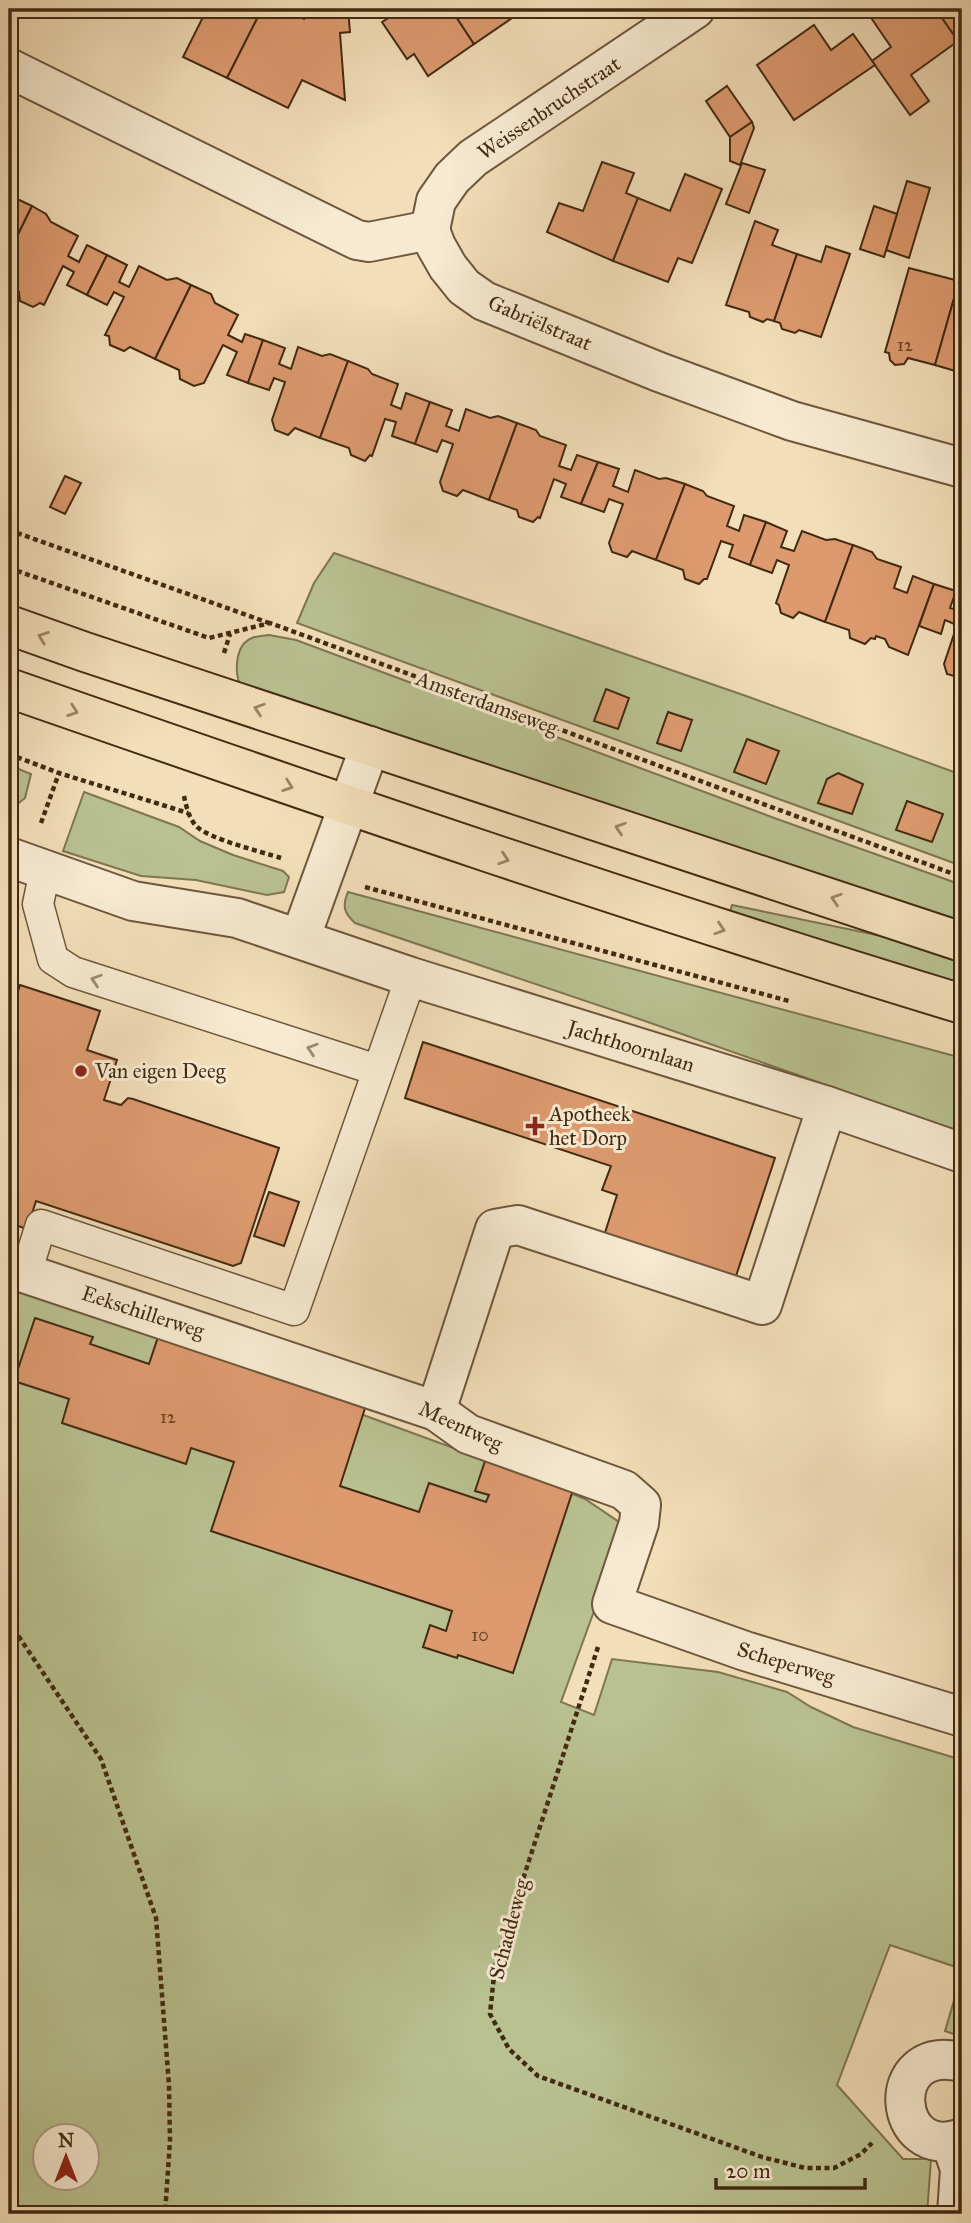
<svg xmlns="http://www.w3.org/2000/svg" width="971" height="2223" viewBox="0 0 971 2223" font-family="'IM FELL Great Primer',serif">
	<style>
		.green { fill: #b9c190; stroke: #7e7651; stroke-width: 2; fill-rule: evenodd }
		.building { fill: #dd9a6f; stroke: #422a12; stroke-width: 2 }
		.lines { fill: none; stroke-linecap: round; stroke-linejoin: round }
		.lane-casing { stroke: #6e573c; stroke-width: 33 }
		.street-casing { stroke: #6e573c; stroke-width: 42 }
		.primary-casing { stroke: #422a12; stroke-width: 42 }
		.path { stroke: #422a12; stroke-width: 4.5; stroke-dasharray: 5 3.5; stroke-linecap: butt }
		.lane { stroke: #f7ead1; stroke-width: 30 }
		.street { stroke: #f7ead1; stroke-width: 38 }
		.primary { stroke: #f2deb8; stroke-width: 38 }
		.oneway { stroke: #9a8465 }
		.oneway2 { stroke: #9c8a72 }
		.poi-dot { fill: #8f2418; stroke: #f7ead1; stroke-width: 2.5 }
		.labels { text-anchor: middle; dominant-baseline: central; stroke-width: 6; stroke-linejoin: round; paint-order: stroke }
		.number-label { font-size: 18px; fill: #694629 }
		.street-label { font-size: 21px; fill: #422a12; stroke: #f7ead1 }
		.poi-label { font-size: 21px; fill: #422a12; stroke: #f7ead1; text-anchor: start }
	</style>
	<rect width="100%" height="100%" fill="#f2deb8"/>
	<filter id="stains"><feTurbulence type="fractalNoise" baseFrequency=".00286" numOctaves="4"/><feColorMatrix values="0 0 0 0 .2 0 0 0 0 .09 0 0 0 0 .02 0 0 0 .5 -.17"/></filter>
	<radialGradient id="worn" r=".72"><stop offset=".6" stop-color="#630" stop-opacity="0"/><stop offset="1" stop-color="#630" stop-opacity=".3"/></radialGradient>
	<g class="green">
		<polygon points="334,553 749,697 962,775 962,866 297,623 314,583"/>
		<path d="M269,635L296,640L777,819L962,885V929L242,689C234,675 234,645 252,638C256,636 264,636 269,635Z"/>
		<polygon points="9,765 31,774 25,798 9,811"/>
		<polygon points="84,792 179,827 200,841 233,855 283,871 289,877 284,892 267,895 196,880 141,876 63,851"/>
		<path d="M348,892L962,1058V1133L645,1021L355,923C344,913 342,906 348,892Z"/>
		<polygon points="732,905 891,938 962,961 962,989 729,915"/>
		<path d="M9,1279L168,1337L366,1416L500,1465L585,1499L625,1526L561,1702L594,1715L612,1659L718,1672L787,1692L811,1707L853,1727L962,1760V1969L890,1945L837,2085L903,2159H931L927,2214H9ZM46,2136H88V2178H46Z"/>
		<polygon points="962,1973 962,2037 945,2031"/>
	</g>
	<g class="building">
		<polygon points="100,9 123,9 118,18"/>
		<polygon points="207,9 262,9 227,78 183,57"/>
		<polygon points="262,9 285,9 304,19 309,9 348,9 350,32 340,33 345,100 302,80 288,108 227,78"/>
		<polygon points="355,9 377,9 378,16 356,17"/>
		<polygon points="403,9 451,9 474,44 428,76 414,54 407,59 382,22"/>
		<polygon points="451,9 523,9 524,10 474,44"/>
		<polygon points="865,9 936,9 958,41 911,75 929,101 910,115 872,61 891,47"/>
		<polygon points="936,9 962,9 962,38 958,41"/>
		<polygon points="814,25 831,50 853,34 875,65 794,120 757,65"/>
		<polygon points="727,86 752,122 730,137 706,101"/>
		<polygon points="752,122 754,128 740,165 730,161 730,137"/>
		<polygon points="602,162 634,173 626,193 638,198 613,261 547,232 559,203 583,211"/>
		<polygon points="742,163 765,170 749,213 726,204"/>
		<polygon points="685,174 722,189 692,263 678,258 668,282 613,261 638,198 670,211"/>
		<polygon points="907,181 930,188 909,258 886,250"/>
		<polygon points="13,197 32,206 9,253 9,198"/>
		<polygon points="32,206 46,214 51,222 78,236 68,256 79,262 87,245 107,255 87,295 67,285 74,272 63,266 44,305 40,303 33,307 20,301 19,292 9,288 9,253"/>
		<polygon points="874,206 897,214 884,257 860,249"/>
		<polygon points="755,221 778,230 772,245 797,254 774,321 767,319 763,322 750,317 749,312 726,305"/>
		<polygon points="826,246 850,254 821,337 799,330 795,333 782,329 780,323 774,321 797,254 821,262"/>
		<polygon points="107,255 127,265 119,282 129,287 139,266 167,280 177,278 191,285 155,359 130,347 124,351 110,345 109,336 105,335 124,297 114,292 107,305 87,295"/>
		<polygon points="909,268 959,281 935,365 908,358 904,364 895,365 890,360 889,353 885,352"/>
		<polygon points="959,281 962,282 962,373 935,365"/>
		<polygon points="191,285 211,294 215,303 238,315 228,335 242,342 245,334 263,340 248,383 227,375 237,352 223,345 204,383 194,386 180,379 179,370 155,359"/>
		<polygon points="263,340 285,348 279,364 291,369 298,347 322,356 330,354 348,361 320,438 295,428 288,435 275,430 272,420 285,382 274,378 269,390 248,383"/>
		<polygon points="348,361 368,369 372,374 398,384 391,405 401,409 406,393 430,402 415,444 392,436 396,422 385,419 372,456 370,455 365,461 351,455 349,448 320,438"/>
		<polygon points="430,402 452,410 446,426 459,431 466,409 490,418 498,416 517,423 489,500 463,490 457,496 443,491 440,482 453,444 442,440 437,452 415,444"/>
		<polygon points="517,423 536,430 540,436 566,445 559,466 571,470 577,455 598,462 581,504 561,497 566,484 554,479 540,518 538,517 533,522 519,517 517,510 489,500"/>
		<polygon points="598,462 619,469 613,486 628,492 635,470 659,479 666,478 685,484 656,560 632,551 627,557 612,552 609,543 623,504 609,499 604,512 581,504"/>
		<polygon points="65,476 81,483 65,514 50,507"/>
		<polygon points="685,484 703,491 707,496 734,506 727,526 739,531 744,515 766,522 750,565 729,557 733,545 721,541 707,579 704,579 699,584 685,579 683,570 656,560"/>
		<polygon points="766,522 787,531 781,547 794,551 802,531 826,540 835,539 853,545 825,622 799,612 793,618 781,613 779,605 776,603 789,565 777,560 772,573 750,565"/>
		<polygon points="853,545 872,552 877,559 901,567 894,588 907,593 913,576 934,584 908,655 889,647 885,639 876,636 875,639 871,638 865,644 850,638 849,630 825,622"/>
		<polygon points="934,584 956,591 950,608 962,611 961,678 947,674 944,664 957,625 945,620 941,634 919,626"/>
		<polygon points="606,689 629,698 618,729 594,721"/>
		<polygon points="668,712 692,720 681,751 657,743"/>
		<polygon points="747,739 779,751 766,784 734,772"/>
		<polygon points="838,773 863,784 852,814 818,803 827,779"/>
		<polygon points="907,801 943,814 932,842 896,830"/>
		<polygon points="20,985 100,1011 87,1050 117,1060 104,1100 121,1105 128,1098 133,1099 279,1148 241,1263 233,1266 36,1201 27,1229 9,1223 9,1020"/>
		<polygon points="423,1042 775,1158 734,1282 603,1239 617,1195 602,1190 611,1166 405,1098"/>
		<polygon points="269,1192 299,1202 284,1246 254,1236"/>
		<polygon points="35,1318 93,1337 90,1344 149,1364 159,1334 367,1402 340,1486 419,1512 429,1483 486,1502 489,1495 475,1491 486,1458 574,1487 513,1673 458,1655 457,1658 423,1647 430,1625 446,1631 452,1611 211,1531 234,1462 191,1448 186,1464 62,1423 69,1399 14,1381"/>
	</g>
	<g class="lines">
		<defs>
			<g id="lane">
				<polyline points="45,871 38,904 53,959 73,972 377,1070"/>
				<polyline points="26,1273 41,1225 294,1310 411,977"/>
			</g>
			<g id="street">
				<polyline points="9,68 357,240 369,242 430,230 436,246 448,267 464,287 484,301 659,372 792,421 962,468"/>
				<polyline points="430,230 436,201 452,178 473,158 695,9"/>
				<polyline points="9,857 133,901 237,918 411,977 827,1106 962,1153"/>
				<polyline points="300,939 370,746"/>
				<polyline points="9,1268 436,1411 468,1434 624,1490 641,1505 639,1523 612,1604 745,1651 962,1717"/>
				<polyline points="436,1411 495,1229 518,1225 762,1305 827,1106"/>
				<path d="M962,2062C881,2042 892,2164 962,2138"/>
				<polyline points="951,2142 960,2169 957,2214"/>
			</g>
			<g id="primary">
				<polyline points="9,625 85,652 962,942"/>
				<path d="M9,688C325,798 642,907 962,1004"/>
			</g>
		</defs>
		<use href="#lane" class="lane-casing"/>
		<use href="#street" class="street-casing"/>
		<use href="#primary" class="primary-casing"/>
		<g class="path">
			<polyline points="9,530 269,623"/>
			<polyline points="9,568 209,638 270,623 962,877"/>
			<polyline points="224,653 230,634"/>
			<polyline points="9,754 59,773 188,813"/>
			<path d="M184,796C186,806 189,818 196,826C209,839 262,852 281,858"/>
			<polyline points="41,823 59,773"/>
			<polyline points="365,887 789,1001"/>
			<polyline points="9,1622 101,1759 156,1918 169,2085 170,2141 165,2214"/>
			<polyline points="598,1647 495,1966 490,2014 509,2049 538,2076 762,2157 805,2168 834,2168 861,2154 872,2143"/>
		</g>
		<use href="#lane" class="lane"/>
		<use href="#street" class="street"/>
		<use href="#primary" class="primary"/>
	</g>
	<defs><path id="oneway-chevron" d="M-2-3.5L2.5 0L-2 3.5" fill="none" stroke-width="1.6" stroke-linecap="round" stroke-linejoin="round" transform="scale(1.75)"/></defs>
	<g class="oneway">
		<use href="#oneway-chevron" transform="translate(43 637) rotate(-160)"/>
		<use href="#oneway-chevron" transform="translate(259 709) rotate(-162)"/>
		<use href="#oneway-chevron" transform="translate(73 711) rotate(19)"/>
		<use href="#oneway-chevron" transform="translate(288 786) rotate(19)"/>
		<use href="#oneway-chevron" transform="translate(620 828) rotate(-162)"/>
		<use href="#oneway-chevron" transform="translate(504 859) rotate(18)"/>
		<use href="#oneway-chevron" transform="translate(836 899) rotate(-162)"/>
		<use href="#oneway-chevron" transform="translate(720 929) rotate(18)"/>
	</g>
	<g class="oneway2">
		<use href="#oneway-chevron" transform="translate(96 980) rotate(-162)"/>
		<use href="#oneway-chevron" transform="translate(312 1049) rotate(-162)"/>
	</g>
	<g class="poi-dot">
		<circle cx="81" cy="1071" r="7"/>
		<path d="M531.5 1115.5h7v7h7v7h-7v7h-7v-7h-7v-7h7z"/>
	</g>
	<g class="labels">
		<g class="number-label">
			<text x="905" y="345">12</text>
			<text x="168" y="1417">12</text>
			<text x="480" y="1635">10</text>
		</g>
		<g class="street-label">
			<text transform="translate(549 108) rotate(-34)">Weissenbruchstraat</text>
			<text transform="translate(540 323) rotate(23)">Gabriëlstraat</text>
			<text transform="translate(487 703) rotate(20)">Amsterdamseweg</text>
			<text transform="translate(631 1046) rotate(17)">Jachthoornlaan</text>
			<text transform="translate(143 1312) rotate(18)">Eekschillerweg</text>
			<text transform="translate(461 1426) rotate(25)">Meentweg</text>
			<text transform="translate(786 1663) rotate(17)">Scheperweg</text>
			<text transform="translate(509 1929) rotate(-75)">Schaddeweg</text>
		</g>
		<g class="poi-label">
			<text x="95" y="1071">Van eigen Deeg</text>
			<text x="549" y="1114">Apotheek<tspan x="549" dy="24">het Dorp</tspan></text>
		</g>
	</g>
	<rect width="971" height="2223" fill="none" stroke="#f2deb8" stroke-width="35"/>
	<rect x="10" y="10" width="950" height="2202" fill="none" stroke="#422a12" stroke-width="3.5"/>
	<rect x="18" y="18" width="936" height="2188" fill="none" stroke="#422a12" stroke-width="2"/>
	<g transform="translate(66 2157)"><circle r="33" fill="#f7ead1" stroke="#af9d85" stroke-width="2"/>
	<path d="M0-5L12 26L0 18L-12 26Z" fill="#8f2418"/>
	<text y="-10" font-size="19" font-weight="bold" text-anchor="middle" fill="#422a12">N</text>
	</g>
	<path d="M716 2178v10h149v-10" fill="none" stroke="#422a12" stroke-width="3.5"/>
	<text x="726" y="2178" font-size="21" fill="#422a12" stroke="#f7ead1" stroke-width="5" paint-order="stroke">20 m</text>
	<rect width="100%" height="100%" filter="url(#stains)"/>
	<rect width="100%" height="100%" fill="url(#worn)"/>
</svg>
